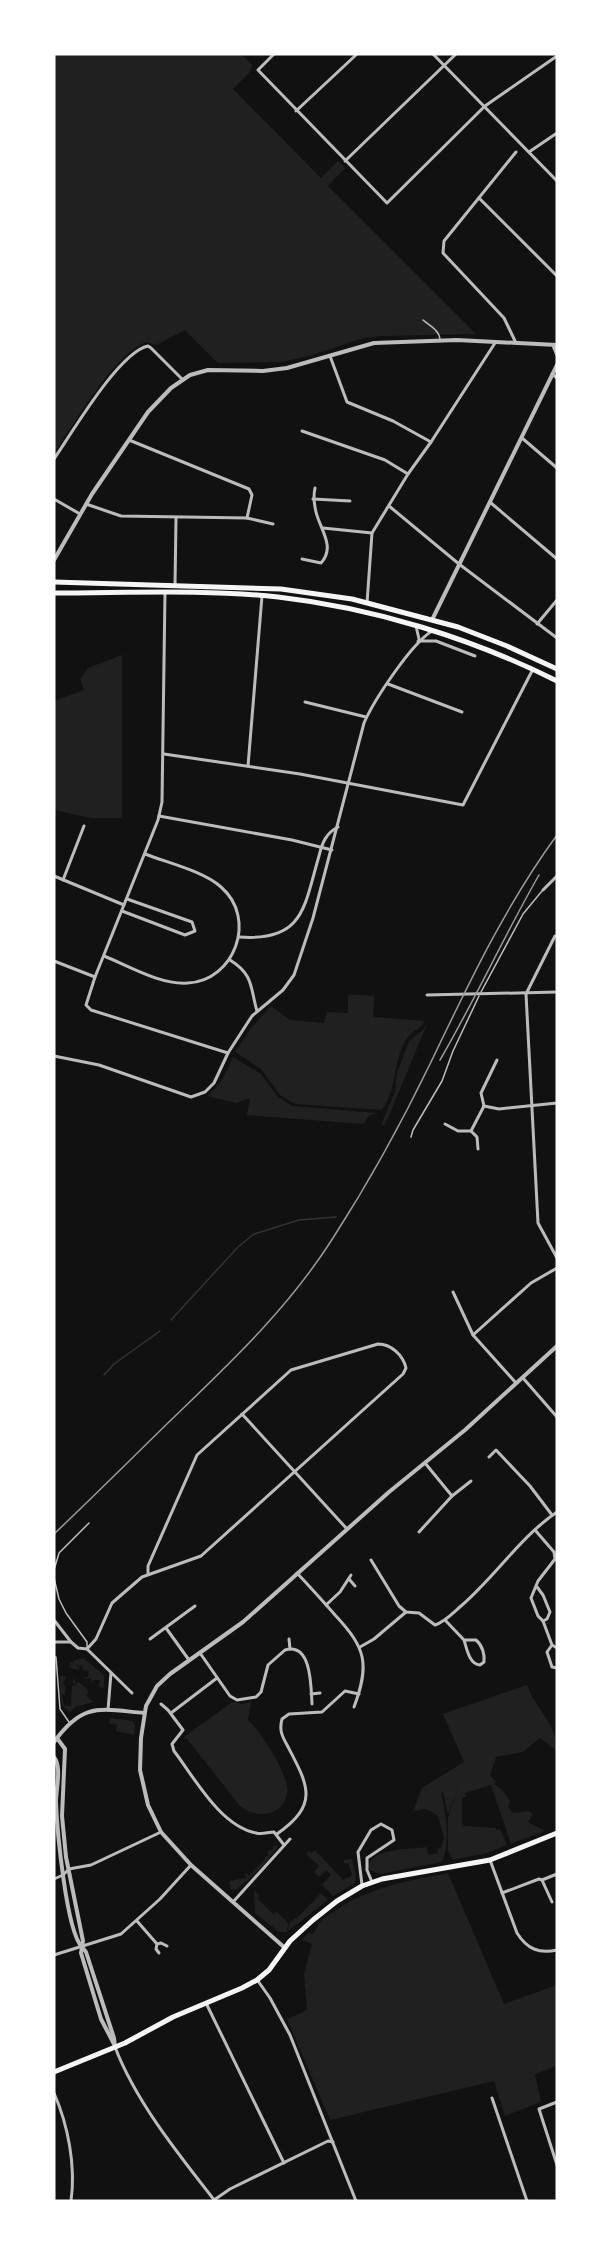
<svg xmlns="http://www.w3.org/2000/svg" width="611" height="2255" viewBox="0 0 611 2255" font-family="'PT Sans',sans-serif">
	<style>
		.green { fill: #202020 }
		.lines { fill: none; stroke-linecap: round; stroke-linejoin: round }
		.stream { stroke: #333; stroke-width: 1.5 }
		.service { stroke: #bcbcbc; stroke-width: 1.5 }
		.minor { stroke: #bcbcbc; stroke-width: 3 }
		.tertiary { stroke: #bcbcbc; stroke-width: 4 }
		.primary { stroke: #f5f5f5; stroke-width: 5 }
		.trunk { stroke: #f5f5f5; stroke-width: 5 }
		.rail { stroke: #9a9a9a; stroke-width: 1.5 }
	</style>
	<rect width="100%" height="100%" fill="#111"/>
	<g class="green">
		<path d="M54,54H241L252,65L250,72L233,89L321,178L338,161L345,168L328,186L476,334L381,336L360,339L310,356L281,362L218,363L185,330L156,345L146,342C112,356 76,422 54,453Z"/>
		<polygon points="122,655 122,818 91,818 54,810 54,701 84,690 80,679 88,668"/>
		<path d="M348,994L374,996L373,1017L424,1021L423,1024C419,1029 412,1032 408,1037C392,1058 398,1089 382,1110L295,1104L280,1095L261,1069L235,1052L251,1028L271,1006L290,1020L324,1023L327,1012L348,1013Z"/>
		<polygon points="428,1022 385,1125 381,1125 395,1092 397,1073 409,1041 423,1030"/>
		<polygon points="233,1057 261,1074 278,1097 292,1106 378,1113 369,1116 363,1124 247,1115 250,1098 236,1103 208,1096 222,1080"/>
		<polygon points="83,1658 104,1675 104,1688 99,1687 100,1680 93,1680 92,1684 91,1679 82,1678 88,1677 89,1671 83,1670 82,1665 80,1667 75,1663 80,1670 69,1668 70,1662 74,1663 73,1661"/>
		<path d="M60,1676H66L63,1684L65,1686V1695H62L64,1706H71L72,1686L77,1685L73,1683V1677L76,1684L79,1682L88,1690L87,1697L94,1702L75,1707L70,1712C57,1706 61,1689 60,1676Z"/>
		<path d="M527,1685C535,1708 557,1724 557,1751L540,1738L523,1752L496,1757L490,1775L496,1782L494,1784L502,1790L510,1801L508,1806L513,1813L529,1811L533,1814L528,1822L545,1831L511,1844L491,1785L465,1793L466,1797H462V1823L464,1826L496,1828V1830L500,1829L507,1845L487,1853L453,1860L448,1851V1818L461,1780L448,1815L443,1792L441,1793C446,1816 451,1839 442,1862L380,1874L370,1870L368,1866C374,1847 409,1850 426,1847L429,1855L438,1853V1849L441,1848L444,1838L438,1816C429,1809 423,1807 413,1812L422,1788L464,1762L443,1714Z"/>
		<path d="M232,1702L242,1704L251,1702L248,1720C262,1733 279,1761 285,1779C296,1808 264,1825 240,1806L187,1739L183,1738Z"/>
		<polygon points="110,1718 133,1721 135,1725 134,1735 116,1731 117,1725 109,1723"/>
		<polygon points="276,1841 278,1846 267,1861 246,1882 245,1881 237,1889 231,1890 229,1881 246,1878 245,1872 249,1876 264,1860 265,1857 268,1856 268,1851 273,1850 273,1846 276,1846"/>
		<polygon points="315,1850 343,1880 352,1875 348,1863 344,1864 344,1860 352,1859 356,1876 355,1883 333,1896 322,1885 331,1875 326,1870 319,1877 314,1872 319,1866 306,1854 309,1851 312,1853"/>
		<path d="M448,1873L504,2004L557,1985V2066L535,2074L541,2102L505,2116L494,2081L330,2120L287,2019L307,2010L304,1974L312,1944L302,1940L308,1933L313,1934C316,1930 318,1925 320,1922C323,1918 330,1914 335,1911C369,1887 408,1881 448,1873Z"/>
		<polygon points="254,1890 259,1895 258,1899 273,1914 277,1912 288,1923 287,1932 279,1932 255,1913"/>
		<polygon points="321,1893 328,1900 288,1931 289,1923 300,1915"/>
	</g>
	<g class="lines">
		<g class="stream">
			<polyline points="171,1320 238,1247 254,1234 299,1220 336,1217"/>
			<polyline points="104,1375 114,1364 160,1331"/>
		</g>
		<g class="service">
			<path d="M423,320C429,325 439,330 440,339"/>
			<polyline points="481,992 523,914 542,891"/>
			<polyline points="411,1137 413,1130 442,1081 453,1051 479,996"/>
			<polyline points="54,1570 59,1553 89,1523"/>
			<polyline points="54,1578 59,1599 66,1613 87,1642 87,1648"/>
			<polyline points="54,1657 56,1657 60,1709 69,1722"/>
		</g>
		<g class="minor">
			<polyline points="274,54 258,70 387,203 485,106 557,56"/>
			<polyline points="433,54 557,181"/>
			<polyline points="296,111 357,54"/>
			<polyline points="529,152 557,133"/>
			<polyline points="345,161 456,54"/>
			<polyline points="479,198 557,276"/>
			<polyline points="516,343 504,318 443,253 444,241 516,152"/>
			<polyline points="330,356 347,402 393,421 431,442"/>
			<polyline points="552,374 557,378"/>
			<polyline points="302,431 385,460 408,474"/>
			<polyline points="522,438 557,468"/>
			<polyline points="129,440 249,489 252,495 247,518"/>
			<path d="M54,459C72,433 119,352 148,346L151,348L182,379"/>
			<polyline points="54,499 80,514"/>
			<polyline points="313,499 350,501"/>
			<polyline points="491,503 557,559"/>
			<polyline points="86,504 121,516 247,518 273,524"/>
			<polyline points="389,506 459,564 557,638"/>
			<polyline points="323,528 372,533"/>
			<path d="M302,559L321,563C336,547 320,529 316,512C314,504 313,497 315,488"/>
			<polyline points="175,586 176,518"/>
			<polyline points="165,592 162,802 158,820 95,977 86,1005 91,1010 228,1053"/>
			<polyline points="367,603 372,533 408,474 431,442 495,343"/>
			<polyline points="537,624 557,600"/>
			<polyline points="416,626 419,639"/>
			<polyline points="418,641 436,641 475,656"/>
			<polyline points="388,684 462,712"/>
			<polyline points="305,702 366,717"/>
			<polyline points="164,754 300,774 463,805 532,671"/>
			<polyline points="248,766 262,596"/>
			<polyline points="159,816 292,840 332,850"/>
			<polyline points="54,876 124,905"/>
			<polyline points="63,880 84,826"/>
			<polyline points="543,890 557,876"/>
			<polyline points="122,911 185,935 195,931 192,922 127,899"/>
			<polyline points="555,936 526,994 538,1223 557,1258"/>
			<path d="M239,937C304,942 304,907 319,856C322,843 326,833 338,827"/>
			<path d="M104,956C129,966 160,985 188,983C234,981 258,919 221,887C203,871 168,863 145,854"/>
			<path d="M230,960C254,975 250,987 257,1011"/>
			<polyline points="54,961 95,977"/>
			<polyline points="427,995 557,992"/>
			<path d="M54,1056L99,1065L191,1097L205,1092L214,1083L228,1053L252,1016L283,990L294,975L313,918L364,723C374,700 411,644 432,631"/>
			<polyline points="497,1060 481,1093 484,1106 499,1109 557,1103"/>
			<polyline points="445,1124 458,1131 471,1131 484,1106"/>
			<polyline points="471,1131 477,1137 478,1149"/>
			<polyline points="453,1292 473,1335 516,1383"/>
			<polyline points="473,1335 531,1283 557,1268"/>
			<polyline points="523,1378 557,1417"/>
			<polyline points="242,1414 347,1529"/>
			<polyline points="489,1457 496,1450 530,1486 552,1515"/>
			<polyline points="452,1496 471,1481"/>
			<polyline points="535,1530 554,1552 555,1559 538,1581 531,1598 538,1616 543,1621 552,1645 557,1648"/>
			<polyline points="419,1532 452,1496 425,1463"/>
			<path d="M371,1560L399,1606L406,1612L419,1613L435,1625C445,1622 453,1613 461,1606C495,1577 520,1537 557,1512"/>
			<path d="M297,1573C310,1587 323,1601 335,1615C366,1648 370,1664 354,1707"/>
			<polyline points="349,1579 355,1586"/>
			<polyline points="537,1587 543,1595 550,1612 547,1619 543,1621"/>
			<polyline points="326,1605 340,1592 351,1575"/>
			<polyline points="54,1620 71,1642"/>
			<path d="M445,1620L464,1640H476C482,1645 485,1654 484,1662L480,1665C469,1664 467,1649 464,1640"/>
			<polyline points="166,1628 189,1660"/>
			<polyline points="150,1639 195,1606"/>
			<polyline points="289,1639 290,1649"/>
			<polyline points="54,1642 71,1642 78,1648 87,1649 132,1693"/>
			<polyline points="552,1645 547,1652 552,1667 557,1668"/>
			<polyline points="360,1647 374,1639 406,1612"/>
			<path d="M87,1649L96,1639L112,1603L142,1577L201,1556L403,1374L406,1368C403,1355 391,1344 378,1344L291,1370L197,1455L148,1566V1574"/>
			<path d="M200,1653L230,1696L237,1700L256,1697L261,1692L268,1665L285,1650C312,1642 311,1688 312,1704"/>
			<polyline points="311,1694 320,1693"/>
			<path d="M161,1704L168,1710L183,1730L172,1744L174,1751C194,1777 220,1826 256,1833C262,1835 268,1832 274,1832L284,1845"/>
			<polyline points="108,1710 111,1673"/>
			<polyline points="171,1713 217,1678"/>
			<path d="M277,1834C320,1804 308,1785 287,1745C282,1736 279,1730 282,1719L289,1714L322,1712L345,1691L359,1694"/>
			<path d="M490,1860L517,1933C527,1949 539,1954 557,1950"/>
			<polyline points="54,1879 63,1875 69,1869 91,1865 161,1832"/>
			<polyline points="542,1880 557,1874"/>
			<polyline points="362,1885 358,1852 371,1830 381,1824 392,1830 394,1840 367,1858 367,1870 372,1882"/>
			<polyline points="502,1893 539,1879 542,1880 552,1902"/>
			<polyline points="233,1902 290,1839"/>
			<polyline points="137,1921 157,1944 156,1949 159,1953"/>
			<polyline points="157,1944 161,1943 167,1946"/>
			<polyline points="54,1955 121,1934 160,1899 191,1865"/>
			<polyline points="258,1981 270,1998 290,2035 356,2201"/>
			<polyline points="206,2003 284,2163"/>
			<path d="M115,2047C136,2102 179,2155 215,2201"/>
			<path d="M54,2093C68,2125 76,2166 71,2201"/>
			<polyline points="492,2098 527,2201"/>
			<polyline points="557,2102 539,2109 557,2165"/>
			<polyline points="214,2200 230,2189 328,2141 333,2142"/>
		</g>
		<g class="tertiary">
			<polyline points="554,347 557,354"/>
			<polyline points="54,560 92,494 148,412 171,388 190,375 208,370 263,371 287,368 374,343 457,340 557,345"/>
			<polyline points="432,620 557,365"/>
			<polyline points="57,1738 65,1749 62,1816 66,1857 83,1941 82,1947 86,1952 114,2038 115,2047"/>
			<path d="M54,1742C83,1702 99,1709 144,1713"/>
			<path d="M54,1757C62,1767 56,1789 56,1802C57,1828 66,1931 82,1947L81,1953L101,2019L115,2046"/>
			<polyline points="285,1948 191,1865 161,1832 148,1805 140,1770 141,1738 146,1706 157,1686 170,1674 243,1622 389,1492 465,1430 557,1346"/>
		</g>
		<polyline class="primary" points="54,2072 125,2043 173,2017 242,1988 257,1980 269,1970 290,1941 313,1920 337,1901 362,1886 382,1879 490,1860 557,1833"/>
		<g class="trunk">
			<polyline points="54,582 281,589 352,599 458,627 507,646 557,669"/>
			<path d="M54,593C128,593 204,589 278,597C374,608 471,638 557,681"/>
		</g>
		<g class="rail">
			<path d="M440,1060C475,1000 504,936 539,875"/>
			<path d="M54,1534C93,1497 132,1458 171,1420C230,1363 288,1309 333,1238C369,1182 401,1124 430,1064C468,985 505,906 557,835"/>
		</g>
	</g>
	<rect width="611" height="2255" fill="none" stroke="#ffffff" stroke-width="111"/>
</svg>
